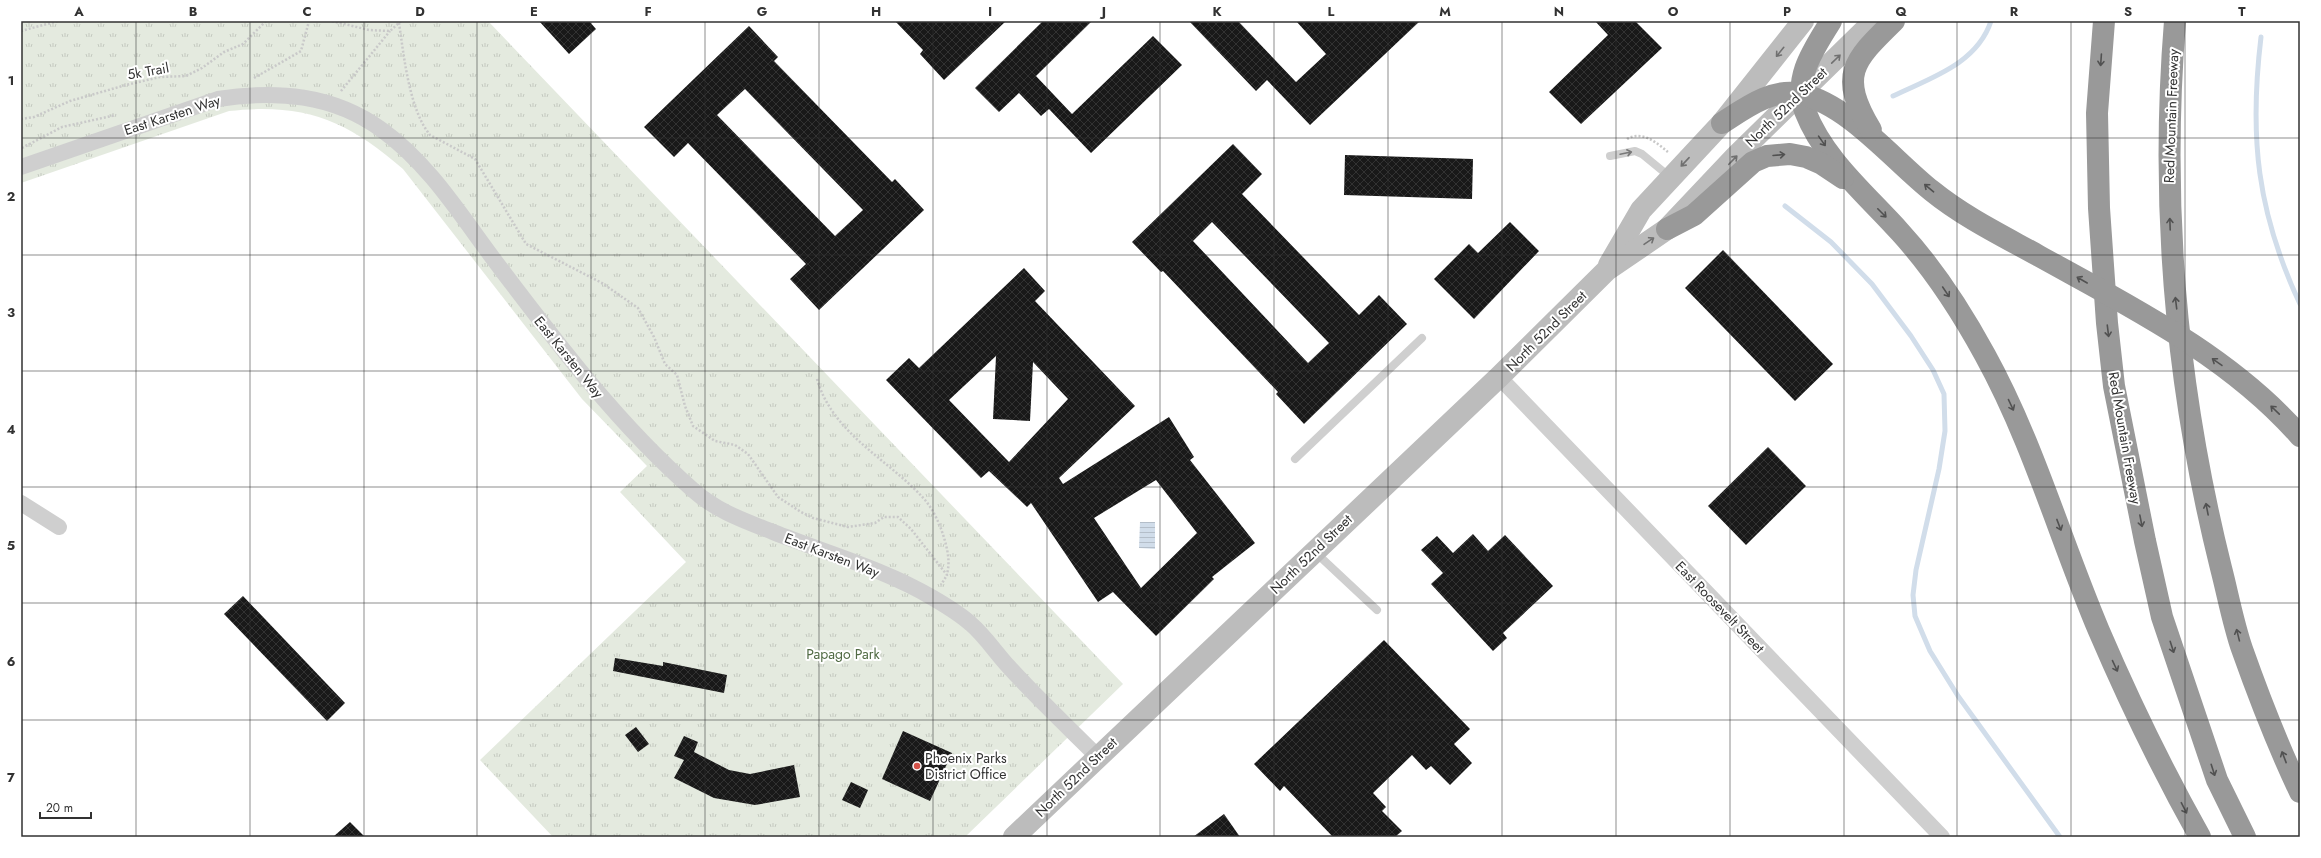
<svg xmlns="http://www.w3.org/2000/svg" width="2321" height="858" viewBox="0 0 2321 858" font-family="Jost,sans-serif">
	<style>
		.grass { fill: url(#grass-tufts) }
		.water { fill: url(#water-rules) }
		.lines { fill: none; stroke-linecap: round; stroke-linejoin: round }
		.stream { stroke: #d1ddea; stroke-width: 5 }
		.building { fill: url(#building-cross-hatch); fill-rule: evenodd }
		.path { stroke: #c9c9c9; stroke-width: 2.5; stroke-dasharray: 2 2; stroke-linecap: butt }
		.lane { stroke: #cfcfcf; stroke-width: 8 }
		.street { stroke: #cfcfcf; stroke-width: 16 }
		.secondary { stroke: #bcbcbc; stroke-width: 22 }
		.highway { stroke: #999; stroke-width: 22 }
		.oneway { stroke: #707070 }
		.oneway2 { stroke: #515151 }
		.oneway3 { stroke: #797979 }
		.grid { fill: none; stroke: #323232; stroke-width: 1; stroke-opacity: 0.55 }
		.poi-dot { fill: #d45249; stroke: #fff; stroke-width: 1.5 }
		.labels { text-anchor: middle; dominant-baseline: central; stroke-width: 4; stroke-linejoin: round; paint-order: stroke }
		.street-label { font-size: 14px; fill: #323232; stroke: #fff }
		.park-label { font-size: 14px; fill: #506a43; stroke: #fff }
		.poi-label { font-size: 14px; fill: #323232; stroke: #fff; text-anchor: start }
		.neatline { fill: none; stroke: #323232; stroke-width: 1.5 }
		.grid-label { font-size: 13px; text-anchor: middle; font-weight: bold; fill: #323232 }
	</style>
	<defs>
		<pattern id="grass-tufts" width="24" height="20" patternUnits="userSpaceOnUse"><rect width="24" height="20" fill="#e4eadf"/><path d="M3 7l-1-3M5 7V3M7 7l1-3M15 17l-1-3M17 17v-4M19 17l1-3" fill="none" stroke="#c4c9c0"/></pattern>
		<pattern id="water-rules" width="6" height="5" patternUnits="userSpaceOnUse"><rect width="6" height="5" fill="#d1ddea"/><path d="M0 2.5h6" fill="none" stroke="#b4bec9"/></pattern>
		<pattern id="building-cross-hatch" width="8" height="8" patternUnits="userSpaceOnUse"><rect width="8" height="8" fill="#191919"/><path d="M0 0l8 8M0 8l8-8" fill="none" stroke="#323232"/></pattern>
	</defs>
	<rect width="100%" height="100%" fill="#fff"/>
	<path class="grass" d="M21,21H488L1123,684L965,837H553L480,760L686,562L620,492L647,466L582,399L403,169C346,120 305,103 229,111L21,183Z"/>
	<polygon class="water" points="1140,522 1155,522 1155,549 1139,548"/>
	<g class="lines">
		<g class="stream">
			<path d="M2261,37C2249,137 2257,212 2300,304"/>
			<path d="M1893,96C1930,78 1977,64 1991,21"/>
			<polyline points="1785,206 1831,242 1872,284 1911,336 1933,370 1944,394 1945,431 1939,469 1916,570 1913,595 1915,616 1930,651 1958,696 2060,837"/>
		</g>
	</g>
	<g class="building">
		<polygon points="539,21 589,21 596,29 569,54"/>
		<polygon points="895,21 1006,21 944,80 920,54 923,50"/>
		<polygon points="1043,21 1092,21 1036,76 1072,114 1153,36 1182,65 1091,153 1049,109 1041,116 1019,93 999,112 975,88"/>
		<polygon points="1189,21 1238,21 1296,82 1326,54 1296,21 1420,21 1310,125 1267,80 1256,91"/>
		<polygon points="1595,21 1635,21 1662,48 1581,124 1549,92 1608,35"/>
		<path d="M749,26L778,57L774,61L892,182L895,179L924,210L819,310L790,279L806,264L688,143L674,157L644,127ZM745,89L863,210L835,236L717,115Z"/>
		<path d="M1233,144L1262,174L1242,194L1359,315L1379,295L1407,324L1304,424L1276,394L1278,392L1163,271L1161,272L1132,242ZM1212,222L1329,343L1308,363L1193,241Z"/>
		<polygon points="1345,155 1473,159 1472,199 1344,195"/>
		<polygon points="1510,222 1539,251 1474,319 1434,279 1469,244 1478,253"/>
		<polygon points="1723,250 1833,364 1795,401 1685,288"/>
		<path d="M1024,268L1045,291L1035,301L1135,406L1059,478L1063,484L1169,417L1194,457L1190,460L1255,543L1212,577L1214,579L1156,636L1113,592L1098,602L1031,503L1027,507L989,471L981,478L886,380L909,358L919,368ZM996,356L993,419L1030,421L1033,362L1068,399L1009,462L949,400ZM1156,480L1197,533L1141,588L1094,518Z"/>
		<polygon points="1768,447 1806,486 1746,545 1708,506"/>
		<polygon points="1473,534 1488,551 1505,535 1553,586 1503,633 1507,638 1493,651 1431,584 1443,573 1421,550 1437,536 1453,553"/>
		<polygon points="243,596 345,703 327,721 224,614"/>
		<polygon points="1384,640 1470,729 1454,744 1472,763 1450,785 1431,766 1426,770 1412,755 1373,793 1386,807 1382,811 1402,831 1395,837 1333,837 1284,786 1280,791 1254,764"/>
		<polygon points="615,658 663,666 663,662 727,675 724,693 613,671"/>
		<polygon points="636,727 649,744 638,752 625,735"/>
		<polygon points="903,731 952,753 930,801 882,779"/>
		<polygon points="684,736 698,742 694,752 729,770 750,774 794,765 800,797 755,805 714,798 674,778 684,760 674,756"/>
		<polygon points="851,782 868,790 860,808 842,800"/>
		<polygon points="1224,814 1240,837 1193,837"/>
		<polygon points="350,822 365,837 333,837"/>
	</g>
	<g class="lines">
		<g class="path">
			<polyline points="332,21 369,30 390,31 401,21"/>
			<path d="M399,23C404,56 409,109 430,135L475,159L526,244L602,283L638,308L654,337L665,364L677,375L685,406L693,426L715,441L735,445L748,454L778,497L801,512L813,518L848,527L875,523L884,517H898L911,529L947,575L941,585"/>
			<polyline points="21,31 58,21"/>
			<polyline points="254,78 301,51 309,21"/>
			<polyline points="341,91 390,31"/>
			<polyline points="21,119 34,117 70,101 126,85 160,77 186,76 202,68 224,52 243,44 266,21"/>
			<path d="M1627,139C1642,130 1657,143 1668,152"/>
			<polyline points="22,148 62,127 116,115"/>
			<path d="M817,379C833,435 890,460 925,500C935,512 941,527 945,541C948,552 950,563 947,574"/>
		</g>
		<g class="lane">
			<polyline points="1610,156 1635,151 1642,154 1670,177"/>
			<polyline points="1295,459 1422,338"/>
			<polyline points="1315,552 1377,610"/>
		</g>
		<g class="street">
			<path d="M21,167L218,99C276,90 333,94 382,130C432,166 464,221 501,269C560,347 619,425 693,490C716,511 745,521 773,532C826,553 884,569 933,598C945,605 960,614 971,624C985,636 996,653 1009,667C1037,698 1068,727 1098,757"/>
			<polyline points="1499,377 1942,837"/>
			<polyline points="21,503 59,527"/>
		</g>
		<g class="secondary">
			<polyline points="1609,265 1641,210 1722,123 1803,21"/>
			<polyline points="1014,837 1499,377 1607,270 1667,229 1736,156 1874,21"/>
		</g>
		<g class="highway">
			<path d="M1831,21C1814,49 1793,77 1805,111C1824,160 1866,194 1900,232C1933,268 1961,311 1985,355C2033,442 2060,539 2099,631C2129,701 2163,771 2200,837"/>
			<polyline points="2104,21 2097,113 2099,208 2107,323 2114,386 2145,541 2162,617 2217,780 2245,837"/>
			<path d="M2175,21C2160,206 2176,388 2221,568C2228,595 2233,623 2242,649C2259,697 2278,746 2300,792"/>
			<path d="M1722,123C1744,109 1773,87 1801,94C1849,105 1894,161 1932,191C1964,217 2003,236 2039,256C2131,307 2230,356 2300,436"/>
			<path d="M1871,130C1838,75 1853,61 1894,21"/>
			<polyline points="1667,229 1694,215 1753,162 1767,156 1790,154 1806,157 1822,164 1843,178"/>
		</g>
	</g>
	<defs><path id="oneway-shaft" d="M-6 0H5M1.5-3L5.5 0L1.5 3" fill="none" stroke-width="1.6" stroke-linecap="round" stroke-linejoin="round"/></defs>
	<g class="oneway">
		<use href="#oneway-shaft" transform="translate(1780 52) rotate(129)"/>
		<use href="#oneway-shaft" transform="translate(1836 59) rotate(-44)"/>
		<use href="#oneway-shaft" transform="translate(1733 160) rotate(-46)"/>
		<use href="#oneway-shaft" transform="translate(1685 162) rotate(133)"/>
		<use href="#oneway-shaft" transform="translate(1649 241) rotate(-34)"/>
	</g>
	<g class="oneway2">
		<use href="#oneway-shaft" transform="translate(2101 60) rotate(94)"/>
		<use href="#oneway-shaft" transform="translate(1822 141) rotate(55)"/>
		<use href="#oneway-shaft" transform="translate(1779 155) rotate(-5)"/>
		<use href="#oneway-shaft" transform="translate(1929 188) rotate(-140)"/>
		<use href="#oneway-shaft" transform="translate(1882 213) rotate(45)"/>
		<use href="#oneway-shaft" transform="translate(2170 224) rotate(-92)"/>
		<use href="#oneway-shaft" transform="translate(2082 280) rotate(-150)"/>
		<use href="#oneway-shaft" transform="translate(1946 292) rotate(56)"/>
		<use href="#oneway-shaft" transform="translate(2176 303) rotate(-97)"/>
		<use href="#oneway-shaft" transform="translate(2108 331) rotate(83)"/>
		<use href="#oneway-shaft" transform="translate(2217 362) rotate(-145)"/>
		<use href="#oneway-shaft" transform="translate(2011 405) rotate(65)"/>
		<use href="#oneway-shaft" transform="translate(2275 410) rotate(-136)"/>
		<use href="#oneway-shaft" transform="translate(2207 509) rotate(-101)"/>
		<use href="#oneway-shaft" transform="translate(2141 521) rotate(79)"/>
		<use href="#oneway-shaft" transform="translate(2059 525) rotate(69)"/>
		<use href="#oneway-shaft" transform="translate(2238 635) rotate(-104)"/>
		<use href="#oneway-shaft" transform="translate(2172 647) rotate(72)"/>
		<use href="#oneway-shaft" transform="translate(2115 666) rotate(65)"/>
		<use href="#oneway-shaft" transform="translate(2284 757) rotate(-111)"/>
		<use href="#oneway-shaft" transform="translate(2213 770) rotate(72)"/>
		<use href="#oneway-shaft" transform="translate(2184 808) rotate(63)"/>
	</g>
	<use class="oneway3" href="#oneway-shaft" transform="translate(1626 153) rotate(-12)"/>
	<path class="grid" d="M136,21V837M250,21V837M364,21V837M477,21V837M591,21V837M705,21V837M819,21V837M933,21V837M1047,21V837M1160,21V837M1274,21V837M1388,21V837M1502,21V837M1616,21V837M1730,21V837M1844,21V837M1957,21V837M2071,21V837M2185,21V837M21,138H2300M21,255H2300M21,371H2300M21,487H2300M21,603H2300M21,720H2300"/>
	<circle class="poi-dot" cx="917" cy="766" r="4"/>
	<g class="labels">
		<g class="street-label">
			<text transform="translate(148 71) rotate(-10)">5k Trail</text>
			<text transform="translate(1786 107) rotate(-44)">North 52nd Street</text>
			<text transform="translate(172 115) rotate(-18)">East Karsten Way</text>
			<text transform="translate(2171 116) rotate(-88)">Red Mountain Freeway</text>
			<text transform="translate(1546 331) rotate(-45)">North 52nd Street</text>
			<text transform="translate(569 357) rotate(51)">East Karsten Way</text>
			<text transform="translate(2125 438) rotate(80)">Red Mountain Freeway</text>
			<text transform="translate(1311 554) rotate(-44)">North 52nd Street</text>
			<text transform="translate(832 555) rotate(21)">East Karsten Way</text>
			<text transform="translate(1720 607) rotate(46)">East Roosevelt Street</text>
			<text transform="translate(1076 777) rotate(-44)">North 52nd Street</text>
		</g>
		<g class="park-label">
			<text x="843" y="654">Papago Park</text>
		</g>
		<g class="poi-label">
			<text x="925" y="758">Phoenix Parks<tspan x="925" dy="16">District Office</tspan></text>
		</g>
	</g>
	<rect width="2321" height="858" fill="none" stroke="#ffffff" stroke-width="44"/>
	<path d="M40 812v6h51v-6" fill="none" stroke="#323232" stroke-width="2"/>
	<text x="46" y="812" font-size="12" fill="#323232" stroke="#ffffff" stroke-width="3" paint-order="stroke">20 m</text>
	<rect x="22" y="22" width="2277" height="814" class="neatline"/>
	<g class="grid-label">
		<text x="79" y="16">A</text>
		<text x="193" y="16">B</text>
		<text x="307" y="16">C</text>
		<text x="420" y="16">D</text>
		<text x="534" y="16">E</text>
		<text x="648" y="16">F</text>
		<text x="762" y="16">G</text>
		<text x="876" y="16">H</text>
		<text x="990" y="16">I</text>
		<text x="1104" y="16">J</text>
		<text x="1217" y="16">K</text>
		<text x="1331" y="16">L</text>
		<text x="1445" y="16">M</text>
		<text x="1559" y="16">N</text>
		<text x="1673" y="16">O</text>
		<text x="1787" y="16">P</text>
		<text x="1901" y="16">Q</text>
		<text x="2014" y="16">R</text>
		<text x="2128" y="16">S</text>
		<text x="2242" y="16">T</text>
		<text x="11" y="85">1</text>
		<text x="11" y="201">2</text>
		<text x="11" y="317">3</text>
		<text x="11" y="434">4</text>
		<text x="11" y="550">5</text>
		<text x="11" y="666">6</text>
		<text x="11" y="782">7</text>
	</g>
</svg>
